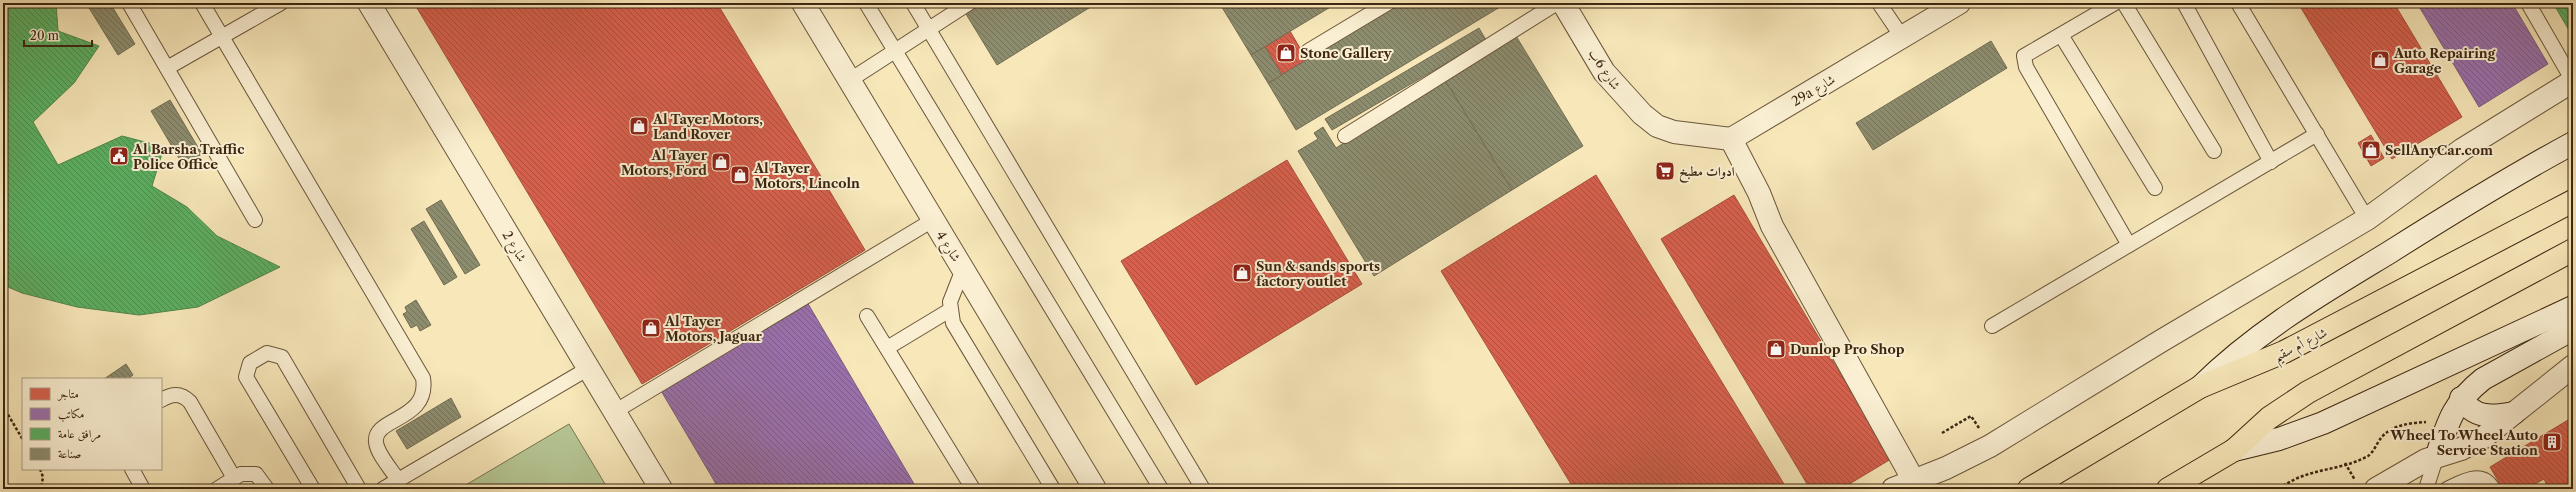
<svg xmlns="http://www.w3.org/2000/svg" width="2576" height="492" viewBox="0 0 2576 492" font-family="'Libre Caslon Text',Amiri,serif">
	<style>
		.pitch { fill: #b6c795; stroke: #797653 }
		.shops { fill: url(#shops-back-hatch); stroke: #a84f3b }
		.offices { fill: url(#offices-back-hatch); stroke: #7d5a7d }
		.public { fill: url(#public-back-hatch); stroke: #518549 }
		.industry { fill: url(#industry-back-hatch); stroke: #746d52 }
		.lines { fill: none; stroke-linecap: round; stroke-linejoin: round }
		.lane-casing { stroke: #6b563b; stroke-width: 16 }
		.street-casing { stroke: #6b563b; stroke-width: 24 }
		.secondary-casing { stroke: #3c2611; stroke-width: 24 }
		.primary-casing { stroke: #3c2611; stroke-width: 24 }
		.path { stroke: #3c2611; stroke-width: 2.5; stroke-dasharray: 3 2; stroke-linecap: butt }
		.lane { stroke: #faefd2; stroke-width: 14 }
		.street { stroke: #faefd2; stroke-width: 22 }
		.secondary { stroke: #faefd2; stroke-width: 22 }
		.primary { stroke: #f7e7b9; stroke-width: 22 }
		.labels { text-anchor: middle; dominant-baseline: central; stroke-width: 4; stroke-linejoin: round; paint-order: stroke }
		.poi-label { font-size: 13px; font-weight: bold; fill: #3c2611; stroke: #faefd2; text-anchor: start }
		.street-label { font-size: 13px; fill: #3c2611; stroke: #faefd2 }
	</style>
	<defs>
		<pattern id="shops-back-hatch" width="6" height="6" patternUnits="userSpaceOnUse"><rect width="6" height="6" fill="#d6604d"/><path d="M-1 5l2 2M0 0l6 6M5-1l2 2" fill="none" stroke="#af4f3f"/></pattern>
		<pattern id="offices-back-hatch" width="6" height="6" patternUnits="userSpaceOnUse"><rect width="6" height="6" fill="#9970ab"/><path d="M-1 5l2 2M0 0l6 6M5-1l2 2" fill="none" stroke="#7e5c8a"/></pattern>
		<pattern id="public-back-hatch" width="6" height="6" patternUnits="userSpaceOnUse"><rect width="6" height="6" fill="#5aae61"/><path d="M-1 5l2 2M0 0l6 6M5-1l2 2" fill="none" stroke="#4c8d4f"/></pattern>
		<pattern id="industry-back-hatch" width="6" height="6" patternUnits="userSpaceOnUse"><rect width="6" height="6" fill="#8c8c6e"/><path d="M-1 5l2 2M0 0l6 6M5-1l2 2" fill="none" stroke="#747259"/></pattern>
	</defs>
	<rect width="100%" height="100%" fill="#f7e7b9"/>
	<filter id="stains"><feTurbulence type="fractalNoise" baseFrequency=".005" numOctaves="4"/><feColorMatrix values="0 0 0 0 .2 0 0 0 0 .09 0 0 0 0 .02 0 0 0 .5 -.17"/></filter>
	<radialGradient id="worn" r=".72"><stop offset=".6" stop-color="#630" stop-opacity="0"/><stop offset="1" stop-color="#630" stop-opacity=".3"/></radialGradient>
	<polygon class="pitch" points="569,424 608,489 459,489"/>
	<g class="shops">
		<polygon points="414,3 717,3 865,250 642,384"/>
		<polygon points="2298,3 2394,3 2462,117 2392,159"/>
		<polygon points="1290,31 1307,60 1282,75 1265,47"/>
		<polygon points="2371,135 2384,158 2371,166 2358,143"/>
		<polygon points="1287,160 1362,284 1196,385 1121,261"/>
		<polygon points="1596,175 1787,489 1574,489 1441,271"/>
		<polygon points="1734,195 1891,459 1841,489 1810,489 1661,239"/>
		<polygon points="2573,417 2573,489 2549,489 2544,479 2526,489 2503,489 2490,467"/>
	</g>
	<g class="offices">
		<polygon points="2417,3 2512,3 2548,64 2479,107"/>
		<polygon points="807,302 917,489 719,489 660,389"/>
	</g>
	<g class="public">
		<polygon points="3,3 56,3 58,31 99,46 74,83 33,122 58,165 122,136 164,147 152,186 187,207 217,236 280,267 198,307 139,315 77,307 22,293 3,285"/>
		<polygon points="2553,3 2573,3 2573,37"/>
	</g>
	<g class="industry">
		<polygon points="86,3 110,3 135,44 118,55"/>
		<polygon points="983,3 1097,3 997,65 966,14"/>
		<polygon points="1222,3 1337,3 1251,55 1220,4"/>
		<polygon points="1401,3 1505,4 1296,130 1268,83"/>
		<polygon points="1479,28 1486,40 1332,130 1325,119"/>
		<polygon points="1516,36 1583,146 1512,190 1445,80"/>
		<polygon points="1991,41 2007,68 1873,150 1856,123"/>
		<polygon points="1265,47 1282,75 1268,83 1251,55"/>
		<polygon points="1445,80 1512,190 1374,276 1298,151 1318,139 1314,133 1323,127 1336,148"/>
		<polygon points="170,100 202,154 183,165 151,111"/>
		<polygon points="441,200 480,265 465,274 426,209"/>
		<polygon points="424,221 457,277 444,285 411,229"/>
		<polygon points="416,300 431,325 420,331 417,325 411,328 403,314 407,312 405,307"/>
		<polygon points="126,364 133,375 128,379 104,379"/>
		<polygon points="451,398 461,417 407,449 396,431"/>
	</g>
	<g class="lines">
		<defs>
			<g id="lane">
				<polyline points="129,3 255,220"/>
				<path d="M202,3L423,378C430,421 373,417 376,442C377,454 392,470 398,480"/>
				<polyline points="866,3 1161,489"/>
				<polyline points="913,3 1203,489"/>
				<polyline points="1879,3 1902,37"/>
				<polyline points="2115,3 2024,56 2026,67 2129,245"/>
				<polyline points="2124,3 2214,151"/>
				<polyline points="2184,3 2271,162"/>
				<polyline points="2238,3 2367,219"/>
				<polyline points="2528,3 2573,81"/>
				<polyline points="2061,35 2155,188"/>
				<polyline points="1308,51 1388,3"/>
				<polyline points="167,68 281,3"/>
				<polyline points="850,80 969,3"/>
				<polyline points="1345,136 1557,3"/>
				<polyline points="963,269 950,302 953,323 1053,489"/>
				<polyline points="867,316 973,489"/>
				<polyline points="1992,326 2317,134"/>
				<polyline points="887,348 950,310"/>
				<path d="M161,400C172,394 180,392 190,402L234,478"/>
				<polyline points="614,412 933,220"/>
				<polyline points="132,469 143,489"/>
				<polyline points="217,489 241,474 256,474 267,489"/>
				<polyline points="313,489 246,377 250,363 267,353 282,357 359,489"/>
				<polyline points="383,489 589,368"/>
				<polyline points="2426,489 2437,455"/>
				<path d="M2447,489C2462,482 2482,469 2493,489"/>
			</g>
			<g id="street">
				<polyline points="369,3 661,489"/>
				<polyline points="803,3 1095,489"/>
				<polyline points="1563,3 1604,72 1642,114 1657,126 1674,132 1731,139 1959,3"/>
				<polyline points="1731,139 1759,193 1772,226 1914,481"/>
				<polyline points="1893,489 1946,468 1990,446 2161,341 2367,219 2463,149 2573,81"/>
				<polyline points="2376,489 2426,460 2461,449 2484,437 2573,366"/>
			</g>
			<g id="secondary">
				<path d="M2200,387C2258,330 2321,294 2390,252C2450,214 2510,177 2573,143"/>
				<path d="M2461,398C2474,419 2492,417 2514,413"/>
				<polyline points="2234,450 2279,439 2323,423 2573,307"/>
				<path d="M2437,455C2448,421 2454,402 2483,379L2573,329"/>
			</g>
			<g id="primary">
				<polyline points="2029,489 2200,387 2284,352 2573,201"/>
				<polyline points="2168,489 2234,450 2269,418 2308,392 2573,250"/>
			</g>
		</defs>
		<use href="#lane" class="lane-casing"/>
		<use href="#street" class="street-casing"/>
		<use href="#secondary" class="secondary-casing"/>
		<use href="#primary" class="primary-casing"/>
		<g class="path">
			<polyline points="3,406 23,440"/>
			<polyline points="1942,433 1971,416 1979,428"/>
			<polyline points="2345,463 2355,480"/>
			<polyline points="40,469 43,477 41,489"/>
			<path d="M2279,489C2307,467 2339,472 2368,456C2373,453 2377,443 2381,438C2391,425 2410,423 2426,422"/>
		</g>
		<use href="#lane" class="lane"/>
		<use href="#street" class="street"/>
		<use href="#secondary" class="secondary"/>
		<use href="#primary" class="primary"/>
	</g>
	<defs>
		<symbol id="shop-square" viewBox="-11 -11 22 22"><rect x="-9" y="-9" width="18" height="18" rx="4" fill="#8f2418" stroke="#faefd2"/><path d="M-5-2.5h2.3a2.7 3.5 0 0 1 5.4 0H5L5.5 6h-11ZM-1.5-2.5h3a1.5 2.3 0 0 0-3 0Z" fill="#fff"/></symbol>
		<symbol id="civic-square" viewBox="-11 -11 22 22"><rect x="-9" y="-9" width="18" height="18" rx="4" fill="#8f2418" stroke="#faefd2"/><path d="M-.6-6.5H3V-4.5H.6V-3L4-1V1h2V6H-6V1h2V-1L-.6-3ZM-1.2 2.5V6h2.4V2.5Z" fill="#fff"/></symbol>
		<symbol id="supermarket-square" viewBox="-11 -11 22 22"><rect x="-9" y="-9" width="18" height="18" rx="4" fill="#8f2418" stroke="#faefd2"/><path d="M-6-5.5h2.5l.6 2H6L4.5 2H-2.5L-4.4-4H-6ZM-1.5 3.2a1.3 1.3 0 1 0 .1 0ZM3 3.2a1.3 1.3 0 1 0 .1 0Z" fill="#fff"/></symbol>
		<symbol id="building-square" viewBox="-11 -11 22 22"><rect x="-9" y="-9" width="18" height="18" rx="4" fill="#8f2418" stroke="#faefd2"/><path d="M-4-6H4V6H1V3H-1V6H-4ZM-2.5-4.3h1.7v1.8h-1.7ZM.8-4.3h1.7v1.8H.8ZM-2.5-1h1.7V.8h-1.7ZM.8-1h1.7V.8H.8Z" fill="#fff"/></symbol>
	</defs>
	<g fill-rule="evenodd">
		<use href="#shop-square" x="1275" y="42" width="22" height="22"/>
		<use href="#shop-square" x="2369" y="49" width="22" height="22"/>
		<use href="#shop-square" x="628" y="115" width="22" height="22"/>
		<use href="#shop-square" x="2360" y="139" width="22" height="22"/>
		<use href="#civic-square" x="108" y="145" width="22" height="22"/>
		<use href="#shop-square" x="710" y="151" width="22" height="22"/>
		<use href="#supermarket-square" x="1654" y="160" width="22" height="22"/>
		<use href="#shop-square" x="729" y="164" width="22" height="22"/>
		<use href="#shop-square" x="1231" y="262" width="22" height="22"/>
		<use href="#shop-square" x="640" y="317" width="22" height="22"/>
		<use href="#shop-square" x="1765" y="338" width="22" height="22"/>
		<use href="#building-square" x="2541" y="431" width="22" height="22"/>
	</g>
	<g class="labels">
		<g class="poi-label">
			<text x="1300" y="53">Stone Gallery</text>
			<text x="2394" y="53">Auto Repairing<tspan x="2394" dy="15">Garage</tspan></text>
			<text x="653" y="119">Al Tayer Motors,<tspan x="653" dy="15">Land Rover</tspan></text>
			<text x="133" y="149">Al Barsha Traffic<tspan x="133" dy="15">Police Office</tspan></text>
			<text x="2385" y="150">SellAnyCar.com</text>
			<text x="707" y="155" text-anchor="end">Al Tayer<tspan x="707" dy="15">Motors, Ford</tspan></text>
			<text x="754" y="168">Al Tayer<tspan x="754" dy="15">Motors, Lincoln</tspan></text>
			<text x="1679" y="171">ادوات مطبخ</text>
			<text x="1256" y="266">Sun &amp; sands sports<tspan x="1256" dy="15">factory outlet</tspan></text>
			<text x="665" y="321">Al Tayer<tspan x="665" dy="15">Motors, Jaguar</tspan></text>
			<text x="1790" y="349">Dunlop Pro Shop</text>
			<text x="2538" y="435" text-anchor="end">Wheel To Wheel Auto<tspan x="2538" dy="15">Service Station</tspan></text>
		</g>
		<g class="street-label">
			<text transform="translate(1605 69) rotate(56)">شارع 6ب</text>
			<text transform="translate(1813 90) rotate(-31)">29a شارع</text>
			<text transform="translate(515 246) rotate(59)">شارع 2</text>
			<text transform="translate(949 246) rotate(58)">شارع 4</text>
			<text transform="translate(2300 344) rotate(-27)">شارع أم سقيم</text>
		</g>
	</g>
	<rect width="2576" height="492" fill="none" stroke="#f7e7b9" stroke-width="16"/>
	<rect x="4" y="4" width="2568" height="484" fill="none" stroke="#3c2611" stroke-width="2"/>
	<rect x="8" y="8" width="2560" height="476" fill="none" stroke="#3c2611"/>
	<rect x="22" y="378" width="140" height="92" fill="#faefd2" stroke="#ae9f85"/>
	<rect x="30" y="388" width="20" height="12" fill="#d6604d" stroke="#ae9f85"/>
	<text x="58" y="398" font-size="12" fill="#3c2611">متاجر</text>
	<rect x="30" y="408" width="20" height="12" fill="#9970ab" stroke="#ae9f85"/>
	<text x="58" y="418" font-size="12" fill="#3c2611">مكاتب</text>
	<rect x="30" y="428" width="20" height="12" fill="#5aae61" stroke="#ae9f85"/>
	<text x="58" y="438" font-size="12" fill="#3c2611">مرافق عامة</text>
	<rect x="30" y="448" width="20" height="12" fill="#8c8c6e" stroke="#ae9f85"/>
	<text x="58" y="458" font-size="12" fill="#3c2611">صناعة</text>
	<path d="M24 40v6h68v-6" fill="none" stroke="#3c2611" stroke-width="2"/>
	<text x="30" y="40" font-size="12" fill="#3c2611" stroke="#faefd2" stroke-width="3" paint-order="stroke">20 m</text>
	<rect width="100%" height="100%" filter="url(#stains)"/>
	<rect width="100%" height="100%" fill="url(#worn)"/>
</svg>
